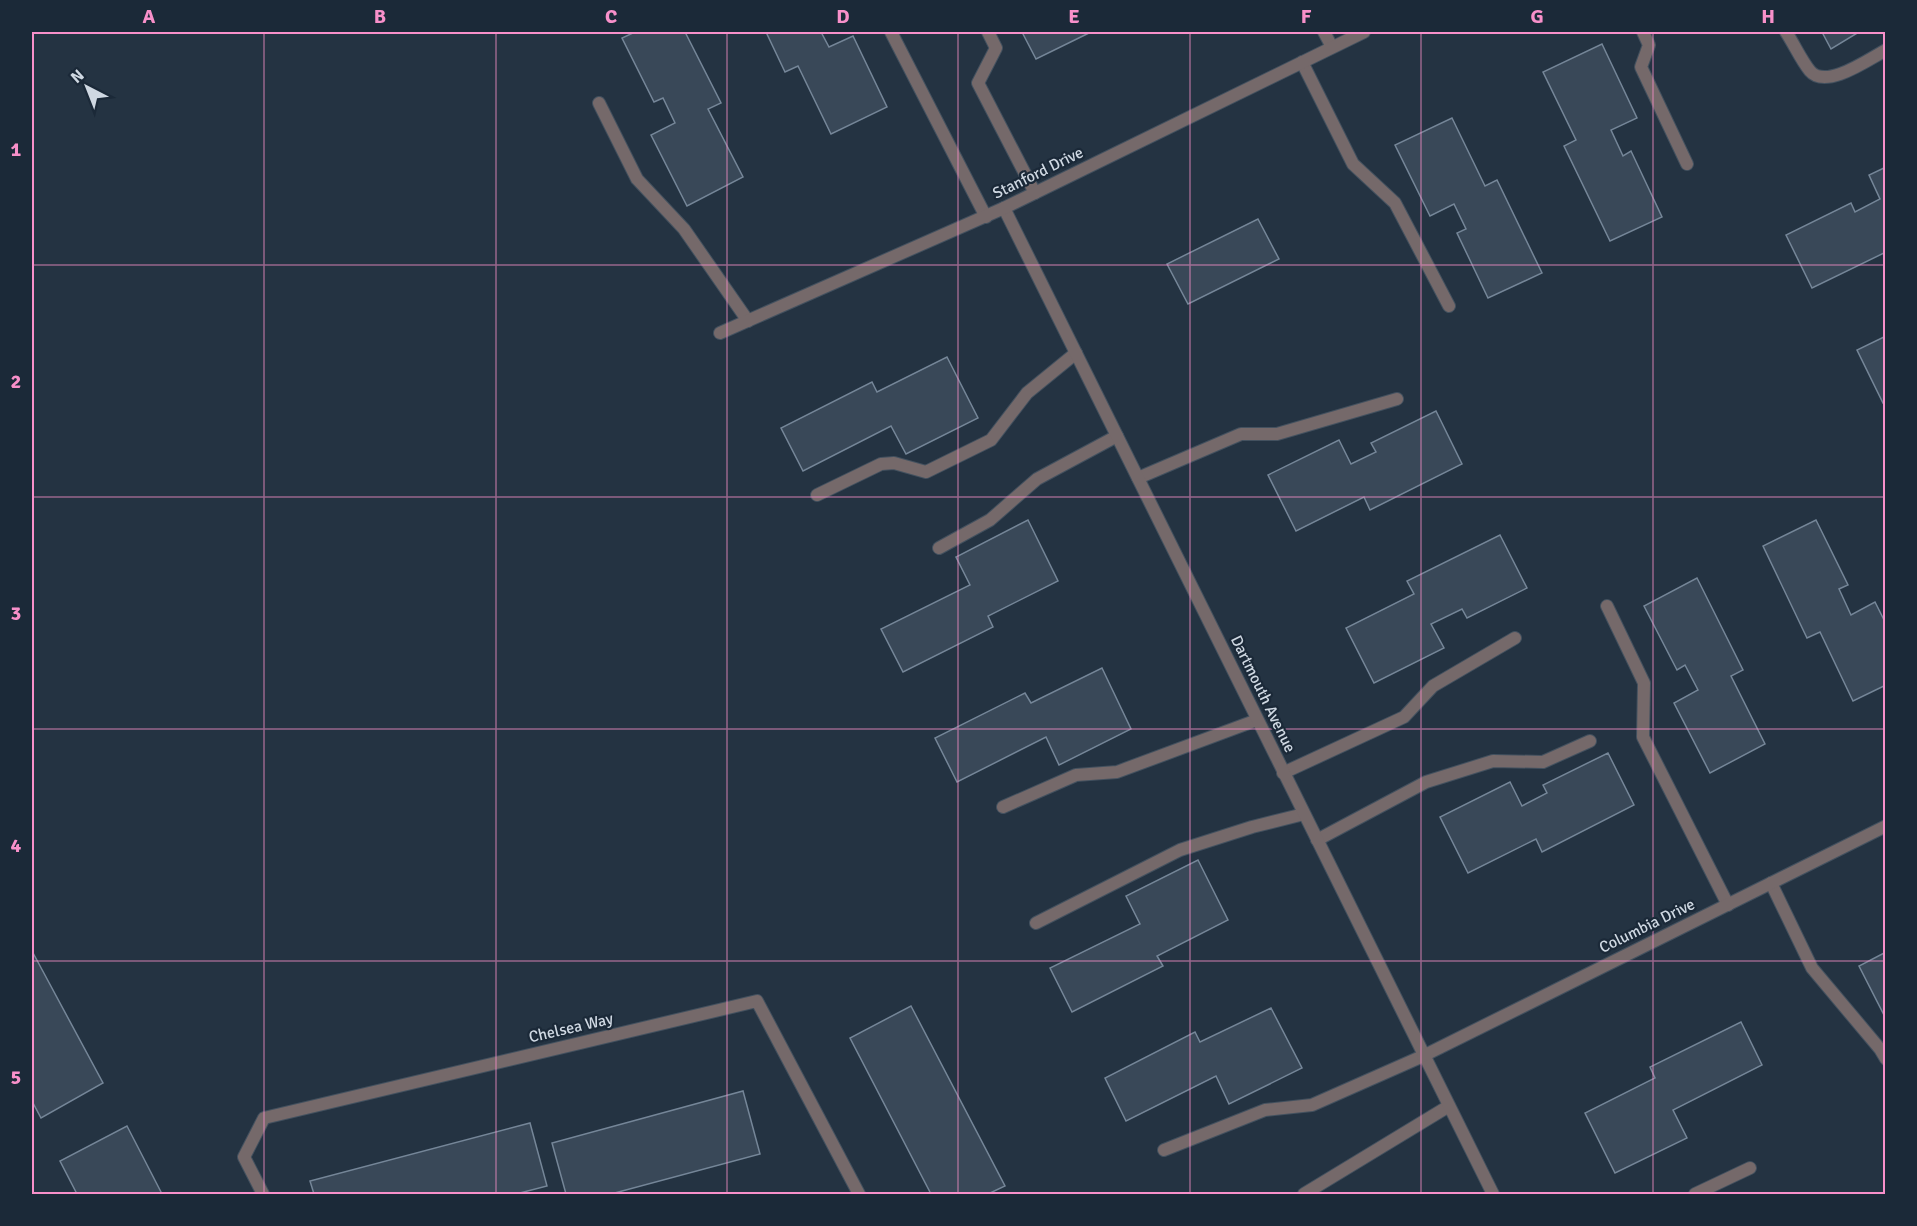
<svg xmlns="http://www.w3.org/2000/svg" width="1917" height="1226" viewBox="0 0 1917 1226" font-family="Signika,sans-serif">
	<style>
		.building { fill: #394858; stroke: #758698; stroke-width: 1.5 }
		.lines { fill: none; stroke-linecap: round; stroke-linejoin: round }
		.service-casing { stroke: #43515f; stroke-width: 14 }
		.minor-casing { stroke: #43515f; stroke-width: 14 }
		.service { stroke: #75696a; stroke-width: 12 }
		.minor { stroke: #75696a; stroke-width: 12 }
		.grid { fill: none; stroke: #f890ca; stroke-width: 1.5; stroke-opacity: 0.55 }
		.labels { text-anchor: middle; dominant-baseline: central; stroke-width: 4.5; stroke-linejoin: round; paint-order: stroke }
		.street-label { font-size: 16px; fill: #cfd8e2; stroke: #1b2938 }
		.neatline { fill: none; stroke: #f890ca; stroke-width: 2 }
		.grid-label { font-size: 20px; text-anchor: middle; font-weight: bold; fill: #f890ca }
	</style>
	<rect width="100%" height="100%" fill="#243342"/>
	<g class="building">
		<polygon points="635,32 685,32 721,103 708,109 743,177 687,206 651,135 675,123 663,98 654,102 622,38"/>
		<polygon points="766,32 821,32 829,47 853,36 887,107 831,134 798,66 785,72"/>
		<polygon points="1022,32 1091,32 1036,59"/>
		<polygon points="1822,32 1859,32 1831,49"/>
		<polygon points="1602,44 1637,118 1611,130 1623,156 1631,151 1662,217 1610,241 1564,146 1576,140 1543,72"/>
		<polygon points="1452,118 1485,186 1497,180 1542,273 1488,298 1457,233 1466,229 1454,204 1430,216 1395,145"/>
		<polygon points="1886,167 1886,252 1812,288 1786,235 1851,203 1855,212 1880,199 1869,175"/>
		<polygon points="1258,219 1279,259 1188,304 1167,264"/>
		<polygon points="1886,336 1886,402 1883,403 1857,350"/>
		<polygon points="947,357 978,418 906,454 891,426 803,471 781,428 872,382 877,392"/>
		<polygon points="1436,411 1462,464 1370,510 1364,497 1296,531 1268,475 1339,440 1351,464 1376,452 1371,443"/>
		<polygon points="1028,520 1058,581 988,616 993,627 903,672 881,629 970,585 956,557"/>
		<polygon points="1816,520 1848,585 1839,589 1851,615 1875,602 1886,624 1886,685 1853,701 1820,632 1807,638 1763,546"/>
		<polygon points="1500,535 1527,588 1467,618 1462,609 1431,624 1444,648 1374,683 1346,628 1414,594 1407,581"/>
		<polygon points="1697,578 1743,670 1731,676 1765,744 1710,773 1674,703 1698,690 1685,665 1677,670 1644,606"/>
		<polygon points="1102,668 1131,729 1059,765 1046,737 957,782 935,738 1025,693 1031,703"/>
		<polygon points="1608,753 1634,805 1542,852 1536,839 1468,873 1440,817 1510,782 1522,806 1547,793 1543,785"/>
		<polygon points="1198,860 1228,920 1157,956 1163,966 1072,1012 1050,968 1140,924 1126,896"/>
		<polygon points="32,951 103,1083 41,1118 32,1101"/>
		<polygon points="1886,952 1886,1019 1859,966"/>
		<polygon points="911,1006 1005,1186 988,1194 931,1194 850,1038"/>
		<polygon points="1271,1008 1302,1068 1229,1104 1216,1076 1126,1121 1105,1078 1195,1032 1200,1042"/>
		<polygon points="1741,1022 1762,1065 1673,1110 1687,1138 1615,1173 1585,1113 1655,1078 1650,1067"/>
		<polygon points="743,1091 760,1154 611,1194 566,1194 552,1143"/>
		<polygon points="530,1123 547,1186 516,1194 314,1194 310,1181"/>
		<polygon points="127,1126 162,1194 77,1194 60,1161"/>
	</g>
	<g class="lines">
		<defs>
			<g id="service">
				<polyline points="891,32 986,217"/>
				<polyline points="988,32 996,48 978,83 1035,193"/>
				<polyline points="1324,32 1332,47"/>
				<polyline points="1643,32 1649,45 1641,67 1687,164"/>
				<path d="M1786,32C1794,44 1801,60 1810,71C1826,90 1869,59 1886,50"/>
				<polyline points="1302,62 1353,164 1395,203 1449,306"/>
				<polyline points="599,103 637,179 684,229 748,321"/>
				<polyline points="1138,478 1241,434 1277,434 1397,399"/>
				<polyline points="817,495 881,464 894,463 926,472 991,440 1027,393 1076,353"/>
				<polyline points="939,548 990,520 1037,479 1117,436"/>
				<polyline points="1607,606 1644,683 1643,737 1728,905"/>
				<polyline points="1283,773 1404,717 1433,686 1515,638"/>
				<polyline points="1003,807 1076,775 1117,772 1257,720"/>
				<polyline points="1317,840 1426,782 1493,761 1543,762 1590,741"/>
				<polyline points="1771,883 1812,968 1880,1049 1886,1059"/>
				<polyline points="1036,923 1180,850 1252,827 1304,814"/>
				<polyline points="1164,1150 1265,1110 1312,1105 1423,1056"/>
				<polyline points="1304,1194 1449,1106"/>
				<polyline points="1695,1194 1750,1168"/>
			</g>
			<g id="minor">
				<polyline points="1004,208 1493,1194"/>
				<polyline points="720,333 1004,208 1364,32"/>
				<polyline points="1423,1056 1886,826"/>
				<polyline points="263,1194 244,1157 264,1118 757,1001 859,1194"/>
			</g>
		</defs>
		<use href="#service" class="service-casing"/>
		<use href="#minor" class="minor-casing"/>
		<use href="#service" class="service"/>
		<use href="#minor" class="minor"/>
	</g>
	<path class="grid" d="M264,32V1194M496,32V1194M727,32V1194M958,32V1194M1190,32V1194M1421,32V1194M1653,32V1194M32,265H1886M32,497H1886M32,729H1886M32,961H1886"/>
	<g class="labels">
		<g class="street-label">
			<text transform="translate(1038 173) rotate(-26)">Stanford Drive</text>
			<text transform="translate(1263 694) rotate(64)">Dartmouth Avenue</text>
			<text transform="translate(1647 926) rotate(-26)">Columbia Drive</text>
			<text transform="translate(571 1028) rotate(-13)">Chelsea Way</text>
		</g>
	</g>
	<rect width="1917" height="1226" fill="none" stroke="#1b2938" stroke-width="66"/>
	<g transform="translate(87 87) rotate(318)" stroke="#1b2938" stroke-width="4.5" paint-order="stroke">
	<path d="M0-4.5L10 22L0 15L-10 22Z" fill="#cfd8e2"/>
	<text y="-9" font-size="16" font-weight="bold" text-anchor="middle" fill="#cfd8e2">N</text>
	</g>
	<rect x="33" y="33" width="1851" height="1160" class="neatline"/>
	<g class="grid-label">
		<text x="149" y="23">A</text>
		<text x="380" y="23">B</text>
		<text x="611" y="23">C</text>
		<text x="843" y="23">D</text>
		<text x="1074" y="23">E</text>
		<text x="1306" y="23">F</text>
		<text x="1537" y="23">G</text>
		<text x="1768" y="23">H</text>
		<text x="16" y="156">1</text>
		<text x="16" y="388">2</text>
		<text x="16" y="620">3</text>
		<text x="16" y="852">4</text>
		<text x="16" y="1084">5</text>
	</g>
</svg>
